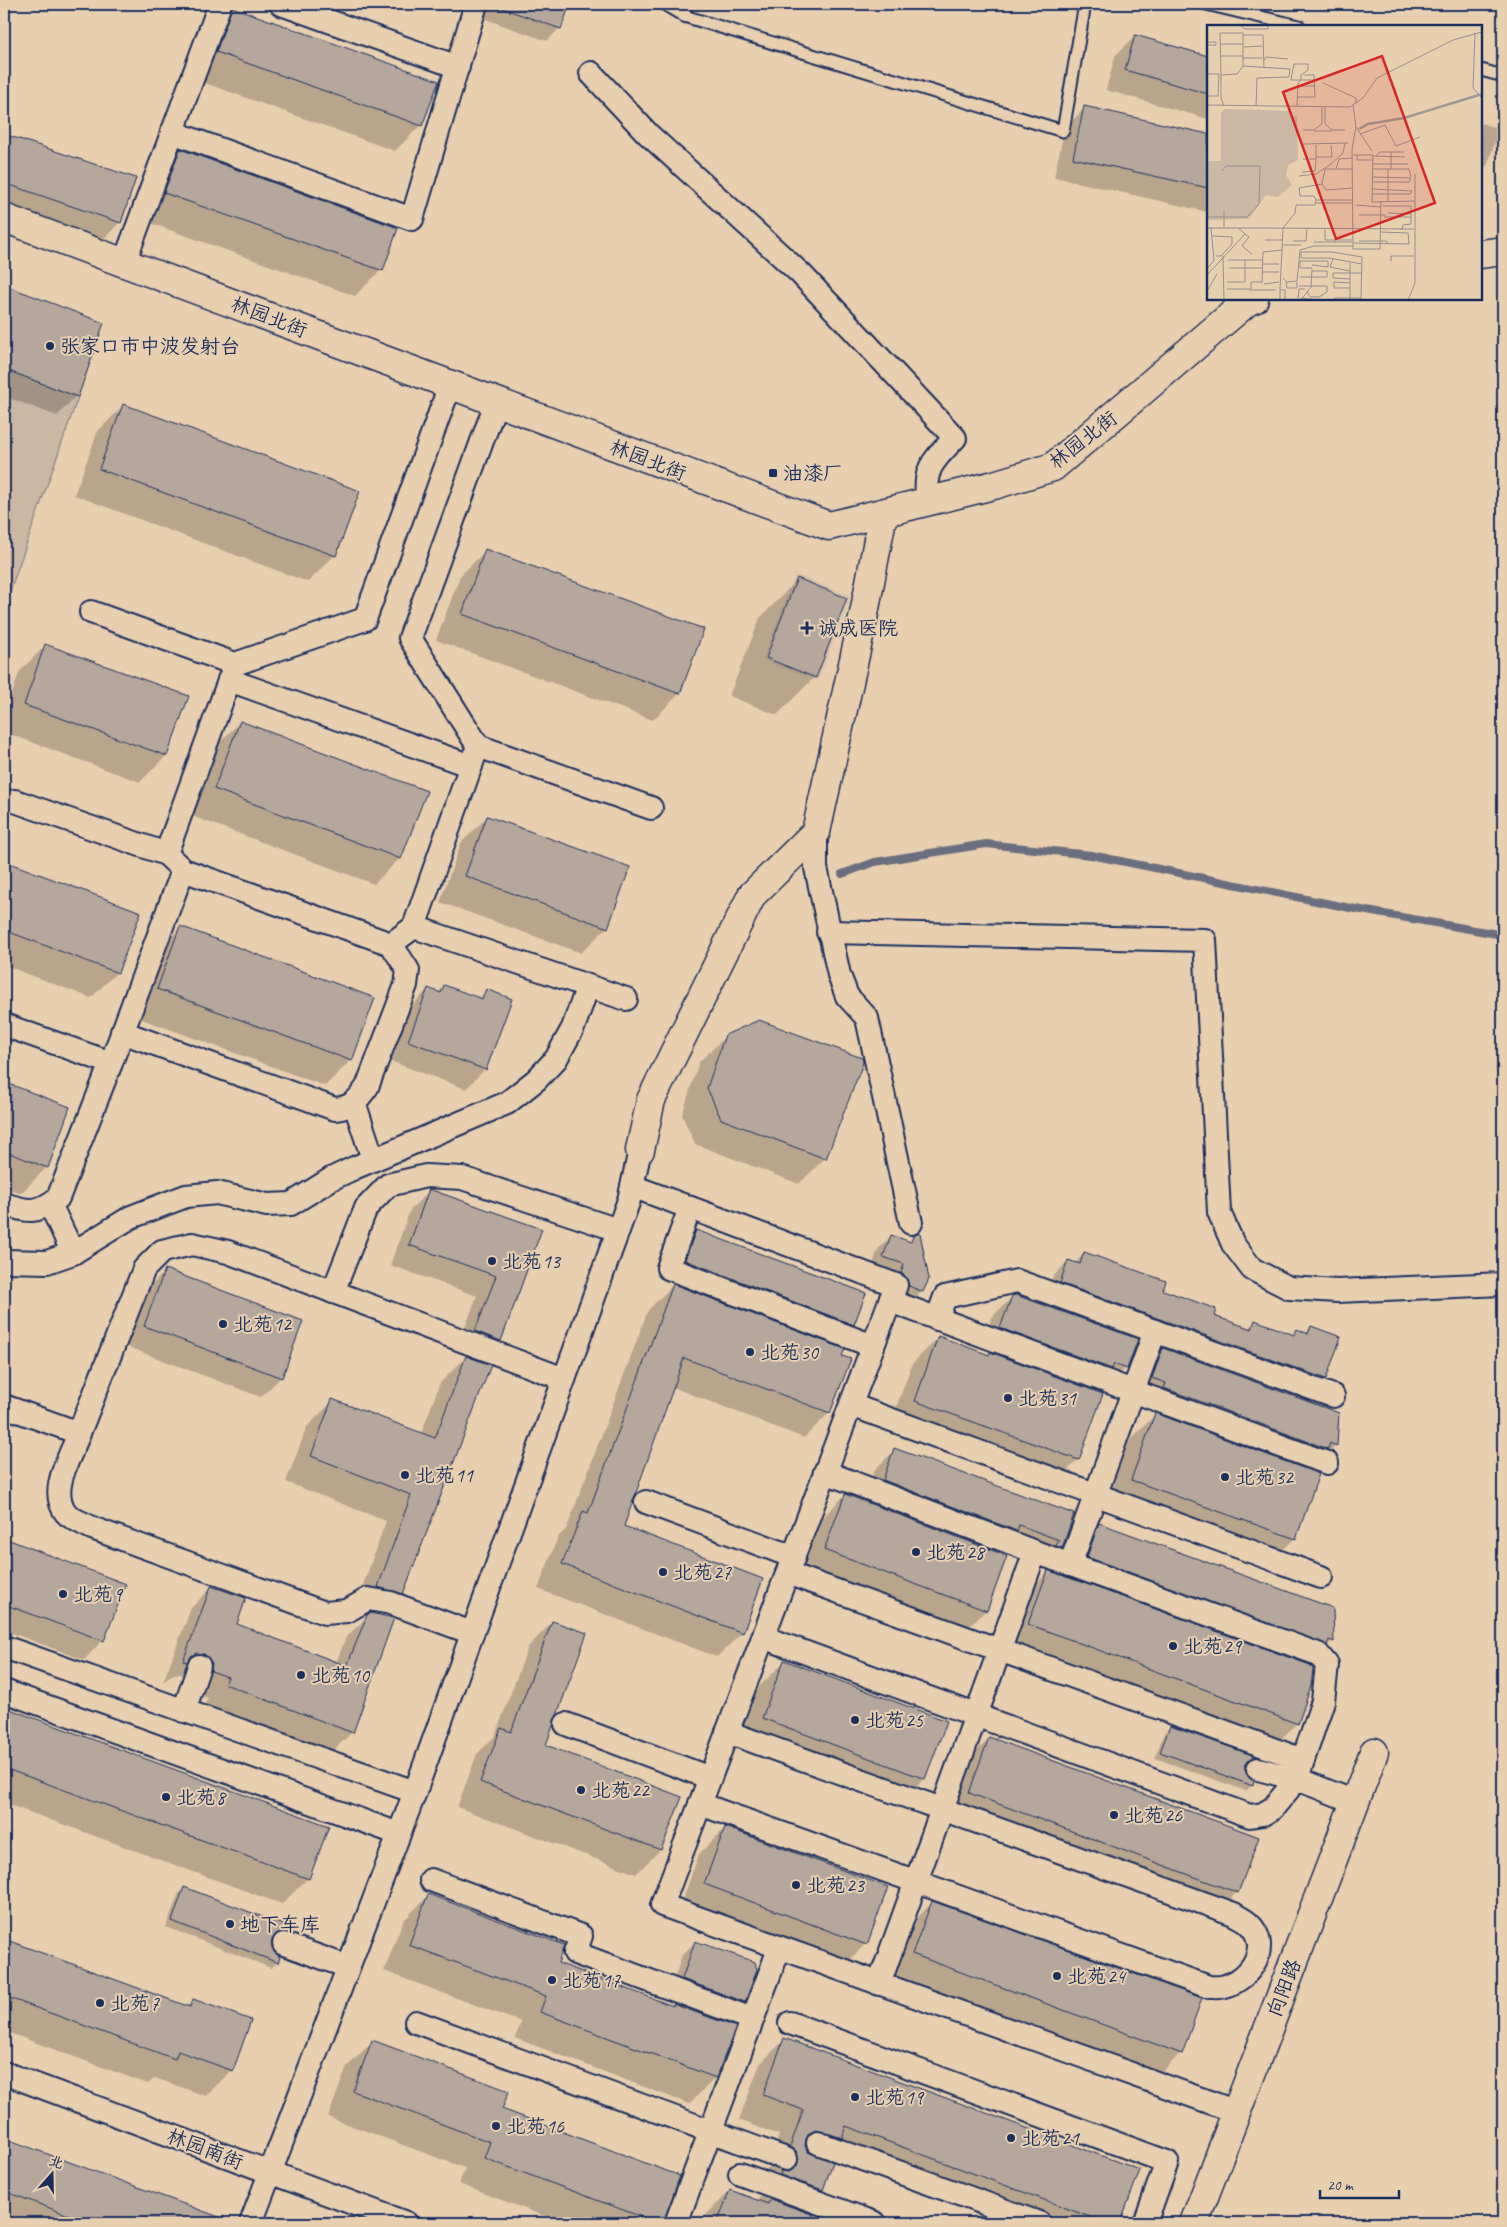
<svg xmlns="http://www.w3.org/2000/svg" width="1507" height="2227" viewBox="0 0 1507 2227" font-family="Caveat,'LXGW WenKai TC',sans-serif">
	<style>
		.built { fill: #d9c3aa }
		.green { fill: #cab7a4; stroke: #727381 }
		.shadow { fill: #0003 }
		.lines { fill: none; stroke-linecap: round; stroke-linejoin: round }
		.stream { stroke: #6b6e7e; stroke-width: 8 }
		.building { fill: #b5a79c; stroke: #1b2f5e }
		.service-casing { stroke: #1b2f5e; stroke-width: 15 }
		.minor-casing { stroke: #1b2f5e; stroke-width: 26 }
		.tertiary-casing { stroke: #1b2f5e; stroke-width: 31 }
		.service { stroke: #e8cfb0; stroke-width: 11 }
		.minor { stroke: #e8cfb0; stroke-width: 22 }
		.tertiary { stroke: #e8cfb0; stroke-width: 28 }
		.poi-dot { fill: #1b2f5e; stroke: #e8cfb0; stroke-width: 2 }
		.labels { text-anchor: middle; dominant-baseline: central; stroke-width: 4; stroke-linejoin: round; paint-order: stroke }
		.street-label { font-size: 20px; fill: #1b2f5e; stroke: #e8cfb0 }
		.poi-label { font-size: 20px; fill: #1b2f5e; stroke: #e8cfb0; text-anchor: start }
		.inset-river { fill: none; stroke: #a19894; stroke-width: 2.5 }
		.inset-road { fill: none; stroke: #968f8f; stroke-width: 1 }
		.view { fill: #d62828; fill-opacity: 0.15; stroke: #d62828; stroke-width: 2.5 }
		.inset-edge { fill: none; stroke: #1b2f5e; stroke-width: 2.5 }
	</style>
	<rect width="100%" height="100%" fill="#e8cfb0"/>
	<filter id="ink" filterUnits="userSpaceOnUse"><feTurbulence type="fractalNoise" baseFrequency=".02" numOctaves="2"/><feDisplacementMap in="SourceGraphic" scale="10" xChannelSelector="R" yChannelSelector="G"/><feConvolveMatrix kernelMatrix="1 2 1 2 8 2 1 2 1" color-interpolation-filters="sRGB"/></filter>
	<g filter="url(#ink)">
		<polygon class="built" points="795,574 851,596 818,681 762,660"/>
		<polygon class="green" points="4,369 78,397 4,608"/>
		<g class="shadow">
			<polygon points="480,4 568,4 560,28 547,41 477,16"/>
			<polygon points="233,9 421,125 395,151 191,78 207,35"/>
			<polygon points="1135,36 1208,57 1208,119 1106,90 1115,56"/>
			<polygon points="1085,108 1208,135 1208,212 1054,177 1065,127"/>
			<polygon points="1481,123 1499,129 1488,164 1481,172"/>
			<polygon points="4,135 135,179 120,222 101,242 4,209"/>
			<polygon points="180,151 396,229 381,270 355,296 139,219 155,177"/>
			<polygon points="7,287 76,396 57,416 4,396 4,290"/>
			<polygon points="124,405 358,492 334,556 308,582 74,495 98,431"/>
			<polygon points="486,550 679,694 653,720 436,640 460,576"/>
			<polygon points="797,580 815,677 777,715 729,696 760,618"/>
			<polygon points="46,645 187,696 166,756 140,782 4,732 4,716 20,671"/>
			<polygon points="240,722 400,858 374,884 189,815 214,748"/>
			<polygon points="487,817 607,927 581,953 440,902 461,843"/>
			<polygon points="4,862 139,913 117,972 91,998 4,965"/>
			<polygon points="180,928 351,1060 325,1086 131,1015 154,954"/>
			<polygon points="444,987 478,999 486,991 485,1069 466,1089 390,1061 409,1009 428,989 438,993"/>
			<polygon points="726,1036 825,1158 799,1184 695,1144 682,1115 699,1062"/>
			<polygon points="4,1084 69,1108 47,1167 21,1193 4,1187"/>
			<polygon points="429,1191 541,1230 500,1340 480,1360 456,1351 477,1296 390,1265 410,1210"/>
			<polygon points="696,1231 853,1324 832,1346 841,1357 829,1413 804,1438 672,1387 622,1527 742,1632 717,1657 538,1589 558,1537 567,1528 648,1310 675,1283 666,1280 677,1251"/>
			<polygon points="891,1236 908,1243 914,1237 922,1291 909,1304 871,1270 878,1249"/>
			<polygon points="1085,1253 1212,1316 1248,1329 1255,1322 1292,1335 1297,1330 1305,1334 1311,1327 1339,1338 1324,1379 1305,1398 1041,1302 1049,1281 1068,1261 1075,1263"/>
			<polygon points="166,1271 281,1377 261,1397 125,1346 146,1290"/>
			<polygon points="1012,1297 1126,1368 1107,1387 1096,1383 1091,1388 981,1347 992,1317"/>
			<polygon points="938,1338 1078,1460 1052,1485 889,1427 912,1364"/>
			<polygon points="1163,1349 1336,1445 1316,1465 1312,1463 1307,1468 1145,1408 1147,1402 1144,1369"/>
			<polygon points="466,1357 402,1593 378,1616 352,1732 331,1753 205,1705 208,1698 191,1692 191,1684 182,1674 174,1674 163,1682 191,1608 212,1587 235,1624 336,1663 346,1637 367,1617 353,1613 386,1521 286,1482 307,1427 333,1401 421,1434 440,1383"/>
			<polygon points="1155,1415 1295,1538 1269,1564 1106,1506 1129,1441"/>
			<polygon points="895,1450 1073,1515 1061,1547 1042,1567 1001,1545 994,1552 986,1610 960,1636 799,1576 819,1521 845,1495 863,1502 875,1469"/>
			<polygon points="1099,1525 1332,1609 1332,1641 1313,1661 1310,1660 1305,1665 1297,1723 1271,1749 1003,1650 1022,1598 1048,1572 1106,1593 1107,1591 1068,1576 1080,1544"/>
			<polygon points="4,1540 124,1585 103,1640 84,1660 4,1630"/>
			<polygon points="552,1622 544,1746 660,1850 636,1874 457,1807 477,1754 495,1736 528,1647"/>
			<polygon points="784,1662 924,1779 898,1804 737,1744 758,1688"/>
			<polygon points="4,1708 327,1826 308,1878 282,1904 4,1803"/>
			<polygon points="1170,1727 1252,1757 1244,1766 1244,1774 1252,1785 1246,1791 1155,1758 1164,1733"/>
			<polygon points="989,1739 1237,1892 1211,1918 943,1819 963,1764"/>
			<polygon points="725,1828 865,1944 840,1970 679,1910 699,1854"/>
			<polygon points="184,1888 287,1931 280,1937 270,1939 273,1953 277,1962 271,1968 166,1927 178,1895"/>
			<polygon points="429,1895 556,1964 672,2007 674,2005 715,2078 689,2104 515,2038 521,2022 384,1971 403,1921"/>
			<polygon points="932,1903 1181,2053 1155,2079 887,1980 906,1929"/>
			<polygon points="4,1940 186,2007 193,2000 232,2070 206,2096 155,2078 148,2084 4,2031"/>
			<polygon points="695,1942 756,1970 744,2002 731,2015 670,1992 682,1955"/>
			<polygon points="785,2039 1138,2171 1119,2223 1016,2223 825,2152 820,2158 822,2189 800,2211 810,2221 815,2223 702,2223 704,2217 730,2191 756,2201 773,2181 772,2176 766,2172 779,2135 739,2120 760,2064"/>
			<polygon points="373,2041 500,2110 662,2218 662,2223 563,2223 459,2184 465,2168 328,2117 347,2067"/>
			<polygon points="4,2139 210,2215 206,2223 4,2223"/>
		</g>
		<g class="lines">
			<polyline class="stream" points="842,874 875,862 986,844 1091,855 1350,908 1503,935"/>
		</g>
		<g class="building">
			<polygon points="499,4 570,4 561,29 499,7"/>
			<polygon points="232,7 439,81 422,126 216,52"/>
			<polygon points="1135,35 1208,56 1208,94 1125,70"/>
			<polygon points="1084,106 1208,134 1208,188 1073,158"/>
			<polygon points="4,134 136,178 121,223 4,183"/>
			<polygon points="180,149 398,228 383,271 164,193"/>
			<polygon points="4,285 104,323 78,397 4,369"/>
			<polygon points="123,404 360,491 336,556 99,469"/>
			<polygon points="485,549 704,629 680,694 462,614"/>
			<polygon points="797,578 847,598 816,678 766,658"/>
			<polygon points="45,644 189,696 167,756 24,705"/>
			<polygon points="240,721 427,791 401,859 214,789"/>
			<polygon points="487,816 630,867 608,928 465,876"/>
			<polygon points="4,861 141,912 118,973 4,930"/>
			<polygon points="180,926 375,998 352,1061 157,989"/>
			<polygon points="444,985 482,999 486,989 512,999 486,1070 408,1041 428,988 441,993"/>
			<polygon points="759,1020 862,1058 863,1063 826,1159 721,1119 707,1088 725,1035"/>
			<polygon points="4,1082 70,1107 48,1168 4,1151"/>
			<polygon points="429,1189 542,1229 501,1341 475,1331 496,1276 409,1245"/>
			<polygon points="696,1230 866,1293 854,1325 685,1260"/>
			<polygon points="920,1233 929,1279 923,1292 909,1286 906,1277 901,1273 904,1264 883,1257 891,1235 911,1242 913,1236"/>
			<polygon points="1084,1252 1166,1281 1163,1290 1216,1309 1214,1316 1252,1329 1255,1320 1294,1335 1297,1329 1308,1334 1311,1326 1341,1337 1326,1379 1060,1283 1068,1260 1080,1264"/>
			<polygon points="165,1269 303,1321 282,1378 144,1326"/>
			<polygon points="673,1284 845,1349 842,1356 851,1359 830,1413 684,1358 624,1526 763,1579 743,1633 562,1564 583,1511 588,1513"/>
			<polygon points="1016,1295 1138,1339 1127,1369 1114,1364 1112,1369 1000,1328 1012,1296"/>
			<polygon points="938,1336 989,1355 990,1352 1103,1394 1079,1460 915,1401"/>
			<polygon points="1163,1348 1339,1413 1337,1446 1330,1443 1328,1449 1164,1388 1166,1383 1152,1378"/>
			<polygon points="466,1356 491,1365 403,1594 378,1587 411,1495 311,1456 332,1399 435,1438"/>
			<polygon points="1155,1413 1319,1474 1296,1539 1131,1480"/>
			<polygon points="894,1448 1074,1514 1062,1548 1056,1546 1059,1540 1019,1525 1017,1531 883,1480"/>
			<polygon points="845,1494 1007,1556 987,1611 824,1550"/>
			<polygon points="1099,1523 1333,1608 1334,1642 1329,1640 1327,1645 1087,1557"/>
			<polygon points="4,1538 126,1584 104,1641 4,1604"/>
			<polygon points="1048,1570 1310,1665 1313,1669 1311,1686 1298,1724 1028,1624"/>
			<polygon points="211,1586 246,1598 237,1624 347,1666 367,1615 370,1613 394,1618 353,1733 225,1684 228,1677 211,1671 212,1663 204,1654 196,1653 190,1657 187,1662 183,1661"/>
			<polygon points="552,1621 587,1633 546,1745 682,1797 661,1850 480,1782 501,1728 511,1732"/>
			<polygon points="784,1660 947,1721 925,1779 762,1718"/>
			<polygon points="4,1707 329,1826 309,1879 4,1768"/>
			<polygon points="1170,1726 1255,1756 1248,1760 1245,1766 1246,1773 1254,1781 1253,1786 1160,1752"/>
			<polygon points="989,1737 1259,1837 1238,1893 969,1793"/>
			<polygon points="725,1827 888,1887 867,1945 704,1884"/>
			<polygon points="184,1887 289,1927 288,1932 276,1934 272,1940 274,1952 280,1957 278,1963 172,1921"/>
			<polygon points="428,1894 564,1945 558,1963 673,2006 673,2004 736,2027 716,2078 540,2012 546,1996 409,1945"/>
			<polygon points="932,1901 1202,1998 1182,2054 912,1954"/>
			<polygon points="4,1939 190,2007 193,1999 251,2020 233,2071 178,2051 175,2059 4,1996"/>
			<polygon points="695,1941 755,1962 757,1970 745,2002 682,1979"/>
			<polygon points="784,2038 1140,2170 1120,2223 1106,2223 846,2126 842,2138 816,2130 809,2133 806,2139 805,2146 808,2152 833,2162 823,2190 780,2175 781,2171 788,2172 794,2169 798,2163 796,2151 790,2147 803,2110 763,2095"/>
			<polygon points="372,2040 509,2091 502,2109 680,2176 663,2223 658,2223 484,2158 490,2142 353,2091"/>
			<polygon points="4,2138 230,2221 229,2223 90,2223 4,2191"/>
			<polygon points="730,2190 768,2204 770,2199 814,2215 812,2223 717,2223"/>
		</g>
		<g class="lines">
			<defs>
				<g id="service">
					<polyline points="664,4 684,16 1063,131 1085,4"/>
					<polyline points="1206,4 1299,26"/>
					<polyline points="684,16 686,4"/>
					<polyline points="1481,70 1503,76"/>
				</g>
				<g id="minor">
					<polyline points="281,4 458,67"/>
					<path d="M591,73L648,134L801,274L955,438C934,460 922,469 928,501"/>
					<polyline points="172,132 412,219 476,4"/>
					<polyline points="124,263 220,4"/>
					<polyline points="496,403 410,638 478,746 651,808"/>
					<polyline points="91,612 235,664 365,619 450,385"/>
					<polyline points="229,680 471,766"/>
					<polyline points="15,801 166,854 183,870 391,944 414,927 626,999"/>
					<polyline points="816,832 816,868 839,975 847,996 867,1018 911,1223"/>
					<polyline points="166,854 234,667"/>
					<polyline points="414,927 475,754"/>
					<polyline points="828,932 1205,940 1219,1212 1233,1244 1252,1269 1289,1288 1337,1291 1503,1284"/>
					<polyline points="4,1025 111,1063 183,870"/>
					<path d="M122,1032L335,1109C353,1107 357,1101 367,1087L406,985L408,970L391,944"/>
					<polyline points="354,1102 373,1159"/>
					<polyline points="632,1186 896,1285 662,1905 1237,2112"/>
					<path d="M4,1204C28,1212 37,1214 58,1198L111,1063"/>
					<polyline points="50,1204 73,1253"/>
					<polyline points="690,1208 668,1268 873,1346"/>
					<polyline points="4,1261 47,1262 73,1253 131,1217 186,1196 217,1193 267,1205 291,1204 331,1179 354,1168 507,1103 536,1080 556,1059 573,1028 588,986"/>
					<polyline points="333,1292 366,1208 388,1185 426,1176 462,1178 618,1230"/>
					<polyline points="890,1301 1327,1463"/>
					<polyline points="937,1319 945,1297 1017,1281 1333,1396"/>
					<polyline points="851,1405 1321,1577"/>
					<polyline points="4,1406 79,1433 144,1269 162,1251 192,1244 228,1252 564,1379"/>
					<path d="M79,1433C71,1456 48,1490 66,1513C71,1519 85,1524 92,1528L325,1613L347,1611L368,1599L391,1603L472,1633"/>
					<polyline points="825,1472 1035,1552 1318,1654 1327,1665 1323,1701 1303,1760"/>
					<polyline points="646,1502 794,1557"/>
					<polyline points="1070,1565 1155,1331"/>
					<polyline points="763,1637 1250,1816 1263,1814 1273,1808 1297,1779 1303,1760 787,1573"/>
					<polyline points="4,1647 415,1792"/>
					<polyline points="4,1691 399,1834"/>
					<polyline points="184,1711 199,1666"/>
					<polyline points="566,1724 710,1778"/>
					<polyline points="1258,1769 1297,1779 1355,1802"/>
					<path d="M700,1804L1209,1987C1214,1987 1220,1988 1225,1986C1251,1979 1273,1945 1248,1923C1244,1919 1238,1917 1234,1914L727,1732"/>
					<polyline points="431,1880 581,1936 575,1953 752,2019"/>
					<polyline points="284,1944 348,1967"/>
					<polyline points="879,1984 1035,1552"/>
					<polyline points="416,2022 786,2159"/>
					<polyline points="790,2023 1167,2162 1145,2223"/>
					<polyline points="4,2073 406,2223"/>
					<polyline points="818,2143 1039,2223"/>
					<polyline points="740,2174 875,2223"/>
					<polyline points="251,2223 415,1792 629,1200 640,1150"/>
					<polyline points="676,2223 779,1949"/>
				</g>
				<g id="tertiary">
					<polyline points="4,218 829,526 994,485 1053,467 1248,301 1254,299"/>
					<polyline points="1481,254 1503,251"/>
					<polyline points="640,1150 651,1100 752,895 816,832 864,614 883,513"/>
					<polyline points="1194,2223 1374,1752"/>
				</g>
			</defs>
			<use href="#service" class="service-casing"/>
			<use href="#minor" class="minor-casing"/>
			<use href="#tertiary" class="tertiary-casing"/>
			<use href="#service" class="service"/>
			<use href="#minor" class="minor"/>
			<use href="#tertiary" class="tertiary"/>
		</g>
	</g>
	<g class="poi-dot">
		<circle cx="50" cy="346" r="5"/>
		<rect x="768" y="468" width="10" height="10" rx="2.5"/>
		<path d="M804.5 620.5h5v5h5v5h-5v5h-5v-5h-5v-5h5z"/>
		<circle cx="492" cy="1261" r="5"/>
		<circle cx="223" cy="1324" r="5"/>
		<circle cx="750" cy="1352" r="5"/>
		<circle cx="1008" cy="1398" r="5"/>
		<circle cx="405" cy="1475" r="5"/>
		<circle cx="1225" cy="1477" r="5"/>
		<circle cx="916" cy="1552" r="5"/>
		<circle cx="663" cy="1572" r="5"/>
		<circle cx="63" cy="1594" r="5"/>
		<circle cx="1173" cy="1646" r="5"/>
		<circle cx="301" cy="1675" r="5"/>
		<circle cx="855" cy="1720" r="5"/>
		<circle cx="581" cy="1790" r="5"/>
		<circle cx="166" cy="1797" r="5"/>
		<circle cx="1114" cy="1815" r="5"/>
		<circle cx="796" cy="1885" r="5"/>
		<circle cx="230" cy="1924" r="5"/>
		<circle cx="1057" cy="1976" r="5"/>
		<circle cx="552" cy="1980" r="5"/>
		<circle cx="100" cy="2003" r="5"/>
		<circle cx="855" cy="2097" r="5"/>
		<circle cx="496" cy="2126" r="5"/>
		<circle cx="1011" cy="2138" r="5"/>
	</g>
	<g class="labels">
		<g class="street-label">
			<text transform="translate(269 317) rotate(21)">林园北街</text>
			<text transform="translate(1083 440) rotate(-38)">林园北街</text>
			<text transform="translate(648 460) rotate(21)">林园北街</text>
			<text transform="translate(1284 1988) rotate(-69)">向阳路</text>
			<text transform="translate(205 2149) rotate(21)">林园南街</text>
		</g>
		<g class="poi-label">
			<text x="60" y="346">张家口市中波发射台</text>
			<text x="783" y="473">油漆厂</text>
			<text x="818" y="628">诚成医院</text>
			<text x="502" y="1261">北苑13</text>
			<text x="233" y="1324">北苑12</text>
			<text x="760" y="1352">北苑30</text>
			<text x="1018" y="1398">北苑31</text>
			<text x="415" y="1475">北苑11</text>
			<text x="1235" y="1477">北苑32</text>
			<text x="926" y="1552">北苑28</text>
			<text x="673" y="1572">北苑27</text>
			<text x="73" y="1594">北苑9</text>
			<text x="1183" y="1646">北苑29</text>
			<text x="311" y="1675">北苑10</text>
			<text x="865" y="1720">北苑25</text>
			<text x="591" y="1790">北苑22</text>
			<text x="176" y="1797">北苑8</text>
			<text x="1124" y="1815">北苑26</text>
			<text x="806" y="1885">北苑23</text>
			<text x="240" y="1924">地下车库</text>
			<text x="1067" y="1976">北苑24</text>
			<text x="562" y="1980">北苑17</text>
			<text x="110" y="2003">北苑7</text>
			<text x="865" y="2097">北苑19</text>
			<text x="506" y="2126">北苑16</text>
			<text x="1021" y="2138">北苑21</text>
		</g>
	</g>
	<g transform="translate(1207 25)">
		<rect width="275" height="275" fill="#e8cfb0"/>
		<path d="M18,84L83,86V91H90L91,135L81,140L79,150L85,160L71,172L59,170L42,194L0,195V136H14V88Z" fill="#cab7a4"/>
		<path class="inset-river" d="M152,104L161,99L197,93L275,69"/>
		<path class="inset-road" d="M33,0L38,4H61V0M268,8L266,63L275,73M36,10H56L57,43M0,17H9V20H0M13,19H36M37,22L55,21M13,31H36M36,33H55M57,35L59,32L81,34M0,49H12L11,71H0M14,50L13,8H36V41M116,58L149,73V78M90,61H108M91,72H108L107,50H97M0,80L143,82L156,73L170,53L246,15L275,7M146,80L149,102L145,124L146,224H173L174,177M17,81L14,73V50L30,49L36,41L83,44L82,52L50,53L49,81M90,81L91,59L94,55V50L101,45V39H87L84,55H107M118,82V99L125,105H138M149,102L165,126M96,105H107L115,99V82M107,106H125M153,109L178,100L189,121L213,112M96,119L141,118M184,127V144M146,130H166L165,177L208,176M150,130V135H166M166,131L198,132M169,131L173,127H197M109,132H125L124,120M96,134H109V120M165,139H201M129,144L132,134L146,133M165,144H202L204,152M181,144V177M95,147L108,146L109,134M92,151L109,149L124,139L136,128L138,118M165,157H202L204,153L165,152M115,159L119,165L146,163M165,169H203L205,166L165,164M109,175L107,171H93L92,163L115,159L118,144H146M109,178H146M149,180L174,182M176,181H204V192M17,185V202M181,188L204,189M152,190H179M0,192H40L52,179L53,141H19L15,146M177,192H204V199L196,200L195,205M0,203H57M31,203L42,212L35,221L45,229M57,203L207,204M118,203V215H145M5,211L25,212V219L14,231H9M58,215H76M86,216H99L100,203M152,216H179L182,219M107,217H145M146,218L202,219L201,208L174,207M76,220H94M16,231L17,275M126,234L123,242L143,246M21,235H56M184,236V231H207M143,238V275M56,239H72M22,243H55M105,243H93V236H121V242L105,240M0,244L7,235L4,203M55,247H72M0,250L38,209M93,252H120V246H105M76,253L80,257L90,256L93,225L107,221H146M143,254L126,253V248H154M20,257H38V235M79,257L80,263H90V257M55,258L56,227L76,225M143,258L127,257V263H143M57,259L72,257M92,261H120V267L112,272H103L100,266M20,264H44V257H55M42,265H69M73,265L76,203L88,188L89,180H108L109,175H146M0,266L10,249M94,273L110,275M127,273H154M38,275H56M73,275V265H78V275M91,275L92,264H98M94,275L104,262L105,244M154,275L155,232L125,227H94V233H122L155,239M201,275L208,258V149"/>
		<path class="view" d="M175,31L228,178L129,214L76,67Z"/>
		<rect width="275" height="275" class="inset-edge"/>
	</g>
	<rect width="1507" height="2227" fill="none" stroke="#e8cfb0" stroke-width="20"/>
	<rect x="10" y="10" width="1487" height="2207" fill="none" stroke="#1b2f5e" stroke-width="2" filter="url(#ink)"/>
	<g transform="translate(52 2174) rotate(20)" stroke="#e8cfb0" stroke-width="4" paint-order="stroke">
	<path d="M0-4L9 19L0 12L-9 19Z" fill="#1b2f5e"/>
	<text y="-8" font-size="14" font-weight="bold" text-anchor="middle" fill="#1b2f5e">北</text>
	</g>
	<path d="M1320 2190v8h79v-8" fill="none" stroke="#1b2f5e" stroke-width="2.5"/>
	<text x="1327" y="2190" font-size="15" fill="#1b2f5e" stroke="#e8cfb0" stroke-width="4" paint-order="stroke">20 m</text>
</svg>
